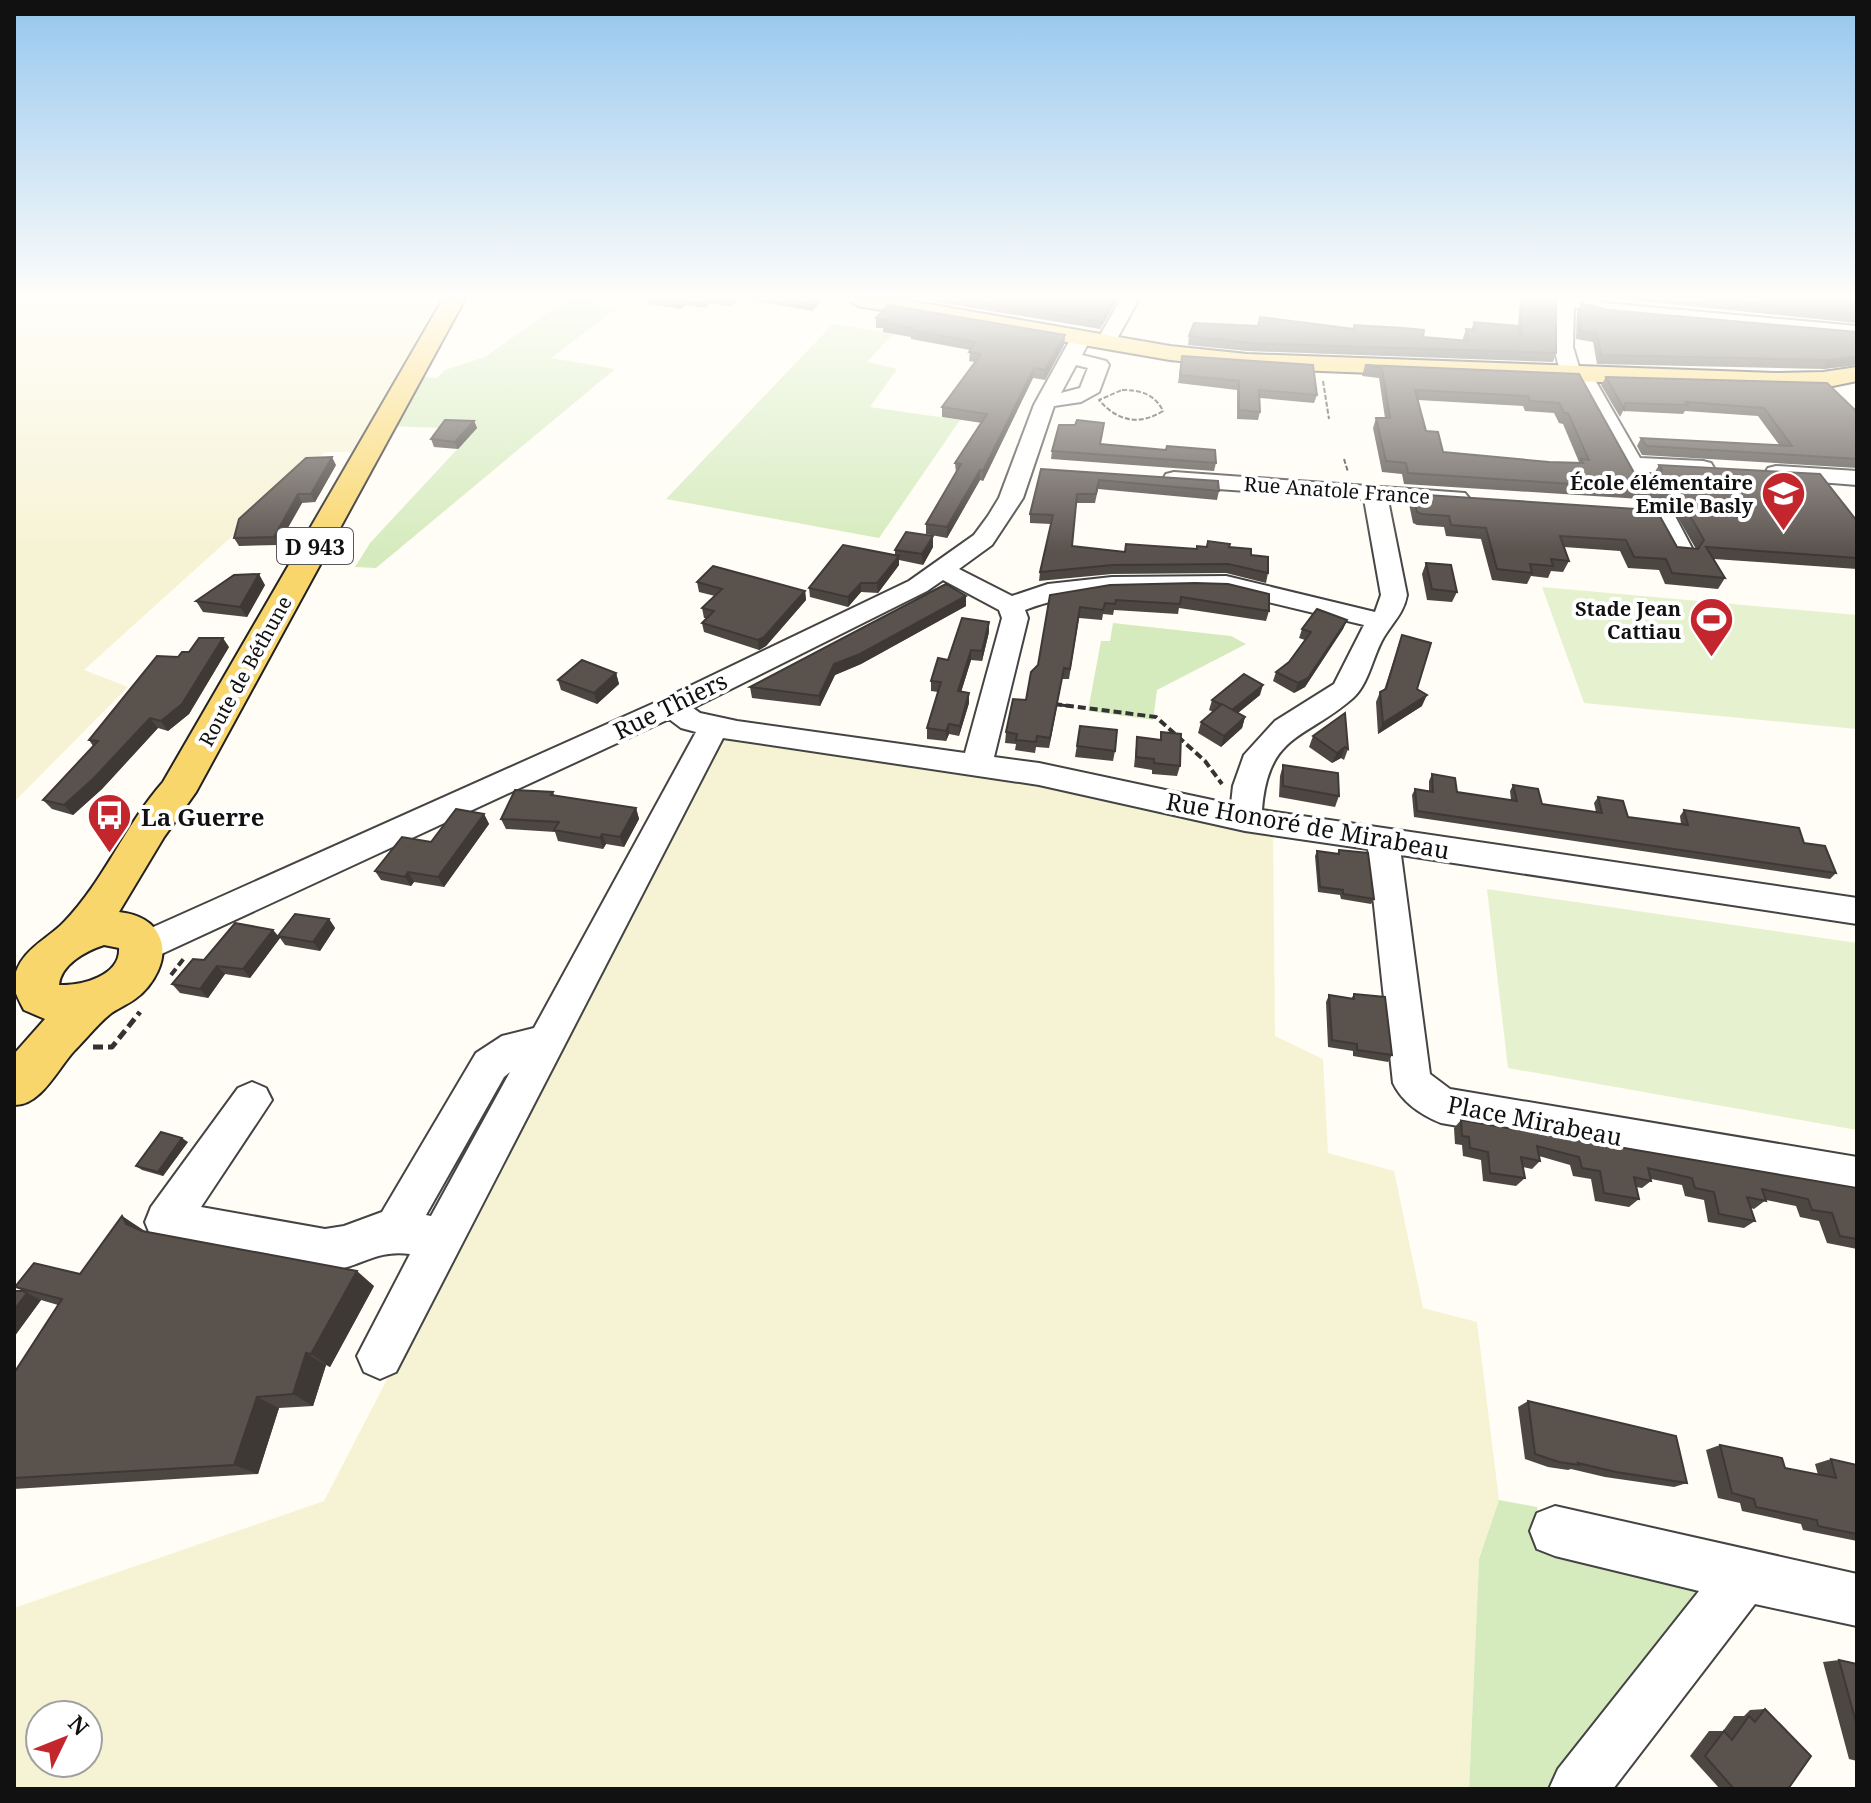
<svg xmlns="http://www.w3.org/2000/svg" width="1871" height="1803" viewBox="0 0 1871 1803" font-family="'Noto Serif',serif">
	<style>
		.farmland { fill: #f6f3d4; fill-rule: evenodd }
		.green { fill: #d5ebbd }
		.pitch { fill: #e6f2cf }
		.lines { fill: none; stroke-linecap: round; stroke-linejoin: round }
		.minor-casing { stroke: #444; stroke-width: 4 }
		.major-casing { stroke: #222; stroke-width: 4 }
		.path-far3 { stroke: #333; stroke-width: 2; stroke-dasharray: 5 2; stroke-linecap: butt }
		.path-far2 { stroke: #333; stroke-width: 3; stroke-dasharray: 6 3; stroke-linecap: butt }
		.path-far1 { stroke: #333; stroke-width: 4; stroke-dasharray: 8 4; stroke-linecap: butt }
		.path { stroke: #333; stroke-width: 5; stroke-dasharray: 10 5; stroke-linecap: butt }
		.minor { fill: #fff; fill-rule: evenodd }
		.major { fill: #f9d66b; fill-rule: evenodd }
		.wall { fill: #4d4742; fill-rule: evenodd }
		.shaded-wall { fill: #3f3936 }
		.building { fill: #5a524d; stroke: #3f3936; stroke-width: 2; fill-rule: evenodd }
		.labels { text-anchor: middle; dominant-baseline: central; stroke-width: 8; stroke-linejoin: round; paint-order: stroke }
		.far-poi-label { font-size: 20px; font-weight: bold; fill: #111; stroke: #fff; text-anchor: end }
		.far-street-label { font-size: 20px; fill: #111; stroke: #fff }
		.shield { fill: #fff; stroke: #585858; stroke-width: 2 }
		.shield-label { font-size: 22px; font-weight: bold; fill: #111 }
		.street-label { font-size: 24px; fill: #111; stroke: #fff }
		.poi-label { font-size: 24px; font-weight: bold; fill: #111; stroke: #fff; text-anchor: start }
	</style>
	<rect width="100%" height="100%" fill="#fffdf5"/>
	<g class="farmland">
		<polygon points="14,299 454,299 368,452 325,452 84,670 128,687 14,802"/>
		<path d="M720,737L979,772L1273,837L1275,1036L1323,1059L1328,1153L1394,1171L1423,1308L1477,1322L1499,1500L1479,1559L1469,1789H14V1608L324,1501ZM40,1715H88V1763H40Z"/>
	</g>
	<g class="green">
		<polygon points="567,299 600,299 593,305 616,309 551,358 615,369 376,568 355,567 370,543 476,429 382,426 410,376 437,378 445,370 485,357"/>
		<polygon points="833,324 893,334 867,362 897,369 870,407 960,420 879,538 666,499"/>
		<polygon points="1113,623 1231,636 1246,644 1157,690 1153,720 1088,711 1101,641 1110,641"/>
		<polygon points="1499,1500 1537,1507 1541,1545 1707,1593 1548,1789 1469,1789 1479,1559"/>
	</g>
	<g class="pitch">
		<polygon points="1542,587 1857,615 1857,729 1584,703"/>
		<polygon points="1487,889 1857,943 1857,1130 1508,1068"/>
	</g>
	<g class="lines">
		<defs>
			<g id="minor">
				<polygon points="1121,299 1139,299 1113,346 1099,346 1096,342"/>
				<path d="M1555,299H1587L1604,303L1857,326V338L1604,315L1574,307L1573,347L1579,367L1588,369L1591,373L1640,458L1703,461L1711,463L1714,468L1711,473L1703,475L1648,472L1663,505L1675,516L1694,552L1691,557H1673L1653,520L1638,507L1641,503L1632,485L1574,378L1564,377C1549,352 1557,326 1555,299Z"/>
				<path d="M1081,332L1091,338L1082,355L1106,361L1109,365L1099,392L1081,402L1054,406L1023,498L992,545L959,569L1012,596L1048,584L1112,577L1226,576L1375,612L1381,595L1364,499L1174,486L1166,484L1163,479L1166,474L1174,472L1465,493L1469,498L1465,503L1457,505L1388,500L1407,595C1404,613 1393,622 1384,637C1373,655 1369,684 1353,698C1305,740 1268,733 1262,810L1857,898V924L1401,855L1430,1074L1450,1089L1857,1157V1195L1441,1123C1421,1115 1402,1102 1393,1083L1368,849L1245,831L1039,785L723,738L396,1372L380,1379L364,1372L357,1356L410,1254C374,1249 359,1269 325,1271L166,1243L151,1237L145,1222L151,1207L238,1088L252,1082L266,1088L272,1100L201,1207L325,1229L344,1226L382,1212L476,1053L502,1036L534,1028L696,732L681,728L669,719L155,957L143,961L131,957L125,947L131,937L661,700L909,581L974,535L988,516L999,498L1034,405L1071,338ZM1076,365L1088,368L1080,388L1061,393ZM943,580L999,610L1002,618L965,753L737,721L700,713L693,708L927,591ZM1193,591L1226,592L1364,625L1334,684L1275,721L1244,755L1233,786L1231,804L1039,763L994,757L1028,618L1025,610C1078,589 1137,592 1193,591ZM510,1072L431,1216L426,1215L504,1077Z"/>
				<polygon points="1776,466 1857,471 1857,485 1768,478 1765,473 1768,468"/>
				<polygon points="1555,1506 1857,1574 1857,1626 1755,1604 1613,1789 1549,1789 1558,1769 1699,1591 1555,1556 1537,1549 1530,1531 1537,1513"/>
			</g>
			<g id="major">
				<path d="M443,299H465L196,792L164,837L119,912C136,914 152,920 159,936C170,958 153,986 135,999C127,1005 116,1009 109,1015C97,1025 86,1039 75,1050C58,1068 41,1106 14,1105V1054L45,1019L24,1010C20,1002 13,991 14,982C17,951 47,940 64,922C104,881 125,825 163,782ZM104,945L119,948C121,976 81,986 59,985C61,964 86,951 104,945Z"/>
				<polygon points="847,299 899,299 1170,346 1247,354 1775,373 1823,372 1857,367 1857,381 1823,388 1775,389 1247,368 1170,360 858,306"/>
			</g>
		</defs>
		<use href="#minor" class="minor-casing"/>
		<use href="#major" class="major-casing"/>
		<g class="path-far3">
			<polyline points="1323,381 1329,419"/>
			<path d="M1122,390C1140,390 1155,394 1163,411C1139,426 1117,421 1099,400Z"/>
			<polyline points="1344,459 1348,472"/>
		</g>
		<polyline class="path-far2" points="1052,704 1070,706"/>
		<g class="path-far1">
			<polyline points="1054,704 1156,717 1205,761 1222,784"/>
			<polyline points="171,975 185,957"/>
		</g>
		<polyline class="path" points="93,1047 112,1047 140,1012"/>
		<use href="#minor" class="minor"/>
		<use href="#major" class="major"/>
	</g>
	<g class="wall">
		<polygon points="475,299 505,299 503,300 476,301"/>
		<polygon points="648,299 743,299 728,306 710,303 705,308 686,305 680,309 649,304"/>
		<polygon points="744,299 823,299 812,311"/>
		<polygon points="919,299 1118,299 1100,329"/>
		<polygon points="1520,299 1556,299 1556,353 1553,362 1247,351 1188,345 1189,336 1353,329 1354,325 1423,337 1463,340 1463,338 1466,329 1471,330 1474,322 1518,328"/>
		<polygon points="1620,299 1857,299 1857,323"/>
		<polygon points="1581,303 1608,310 1857,332 1857,365 1823,369 1597,364 1593,342 1576,339 1577,311"/>
		<polygon points="876,318 1065,335 1064,345 1045,380 1033,378 983,481 980,480 947,538 926,534 926,524 956,473 955,463 982,423 942,417 942,407 975,362 969,361 970,350 911,339 911,337 883,332 883,328 876,328"/>
		<polygon points="1182,356 1317,395 1314,403 1260,398 1260,412 1258,420 1237,419 1237,390 1178,383"/>
		<path d="M1365,365L1579,374L1637,478H1654L1653,475L1659,465L1857,521V569L1714,559L1725,578L1718,589L1665,584L1659,570L1628,568L1620,551L1564,547L1569,561L1563,572L1551,571L1548,578L1531,576L1527,584L1492,580L1481,539L1446,536L1444,527L1417,525L1413,523L1409,504L1413,494L1677,547L1696,549L1674,511L1656,500L1404,484L1402,474L1382,472L1373,428L1376,418H1385L1379,378L1362,376ZM1418,400L1523,406L1525,411L1554,413L1559,423L1563,424L1579,462H1549L1443,452L1426,431Z"/>
		<polygon points="1606,377 1857,412 1857,468 1642,455 1637,446 1641,438 1780,446 1758,416 1685,411 1683,414 1623,411 1620,417 1601,385"/>
		<polygon points="474,421 477,428 458,449 434,447 431,439"/>
		<polygon points="1100,444 1216,463 1214,471 1051,459 1052,451"/>
		<polygon points="336,465 315,502 302,503 278,545 239,546 234,538"/>
		<polygon points="1041,469 1219,491 1217,500 1098,489 1095,503 1076,503 1072,546 1125,552 1197,549 1206,547 1208,541 1229,547 1251,555 1268,573 1266,583 1226,573 1112,574 1039,581 1040,572 1051,524 1030,523 1030,514"/>
		<polygon points="933,547 923,565 899,560 899,565 878,593 861,592 848,607 810,597 809,588 895,556 895,550"/>
		<polygon points="1426,563 1457,592 1452,602 1427,600 1422,574"/>
		<polygon points="697,582 805,591 806,600 766,646 759,650 704,632 702,623 706,618 704,618 702,608 715,596 699,592"/>
		<polygon points="265,585 247,617 203,612 196,601"/>
		<polygon points="1110,585 1269,611 1266,621 1179,608 1178,614 1114,610 1113,615 1103,614 1102,620 1079,618 1069,679 1062,679 1049,748 1036,747 1035,753 1015,750 1016,744 1005,743 1006,732 1026,700 1038,665 1050,595"/>
		<polygon points="966,596 966,606 861,664 835,675 820,706 752,698 750,687"/>
		<polygon points="1347,620 1343,629 1305,687 1294,693 1273,681 1276,672 1289,662 1305,640 1299,638 1302,629"/>
		<polygon points="989,632 982,661 971,660 961,692 969,703 959,736 949,734 946,741 927,739 927,728 938,692 931,691 931,681"/>
		<polygon points="1402,635 1422,706 1378,734 1376,702 1380,692 1384,690"/>
		<polygon points="229,647 189,714 168,731 158,728 102,789 73,815 52,809 43,800 93,746 89,740 178,657"/>
		<polygon points="616,673 619,684 597,704 561,690 558,680"/>
		<polygon points="1260,695 1238,713 1245,717 1242,728 1221,747 1198,733 1201,722 1213,712 1209,710 1212,700"/>
		<polygon points="1345,713 1348,749 1344,760 1341,758 1332,763 1309,747 1313,736"/>
		<polygon points="1080,726 1115,751 1113,761 1075,757"/>
		<polygon points="1161,732 1180,766 1177,776 1152,774 1152,770 1134,767 1137,737 1160,740"/>
		<polygon points="1283,765 1339,796 1335,807 1279,797 1280,776"/>
		<polygon points="1432,774 1457,792 1511,800 1510,791 1513,785 1542,804 1596,812 1594,803 1598,797 1628,817 1681,824 1680,816 1684,810 1804,843 1836,873 1830,879 1414,817 1412,795 1415,789 1429,791 1429,781"/>
		<polygon points="553,792 554,795 636,808 639,819 624,847 606,844 603,849 558,841 555,832 506,829 501,819"/>
		<polygon points="484,814 489,824 444,887 414,882 411,886 381,880 375,871"/>
		<polygon points="1339,850 1374,899 1371,904 1341,899 1340,895 1318,892 1315,856 1317,851 1337,854"/>
		<polygon points="329,919 335,928 320,951 285,945 280,938 250,978 225,974 208,998 180,993 172,984 204,960 273,930 278,936"/>
		<polygon points="1354,994 1392,1055 1388,1062 1353,1056 1353,1051 1328,1047 1326,1002 1329,995 1351,999"/>
		<polygon points="1461,1120 1857,1188 1857,1249 1827,1243 1819,1221 1800,1217 1796,1206 1766,1200 1754,1209 1751,1208 1755,1221 1744,1228 1708,1222 1704,1200 1685,1196 1682,1185 1651,1179 1651,1181 1642,1188 1636,1187 1639,1199 1629,1207 1595,1201 1591,1179 1573,1176 1570,1165 1539,1156 1540,1161 1532,1169 1523,1167 1525,1178 1516,1186 1483,1181 1481,1160 1463,1156 1462,1145 1455,1144 1454,1128"/>
		<polygon points="188,1142 163,1176 142,1170 136,1166"/>
		<polygon points="122,1216 145,1231 374,1286 330,1367 326,1365 313,1406 279,1408 258,1474 14,1489 14,1373 58,1305 41,1300 14,1337 14,1291 23,1291 15,1287 80,1274"/>
		<polygon points="1528,1401 1687,1483 1674,1487 1605,1477 1571,1469 1568,1470 1548,1467 1525,1459 1518,1407"/>
		<polygon points="1720,1445 1785,1468 1818,1475 1815,1464 1831,1459 1857,1465 1857,1541 1803,1530 1801,1524 1742,1511 1740,1503 1718,1498 1706,1450"/>
		<polygon points="1839,1660 1857,1664 1857,1761 1849,1759 1823,1662"/>
		<polygon points="1765,1709 1788,1789 1720,1789 1690,1756 1709,1731 1723,1731 1734,1716 1744,1716 1750,1710"/>
	</g>
	<g class="shaded-wall">
		<polygon points="683,299 685,299 686,305 680,309 679,302"/>
		<polygon points="706,299 710,299 710,303 705,308 704,301"/>
		<polygon points="727,299 743,299 728,306"/>
		<polygon points="816,299 823,299 812,311 811,304"/>
		<polygon points="1114,299 1118,299 1100,329 1101,322"/>
		<polygon points="1065,335 1064,345 1045,380 1045,370"/>
		<polygon points="1857,357 1857,365 1823,369 1828,360"/>
		<polygon points="1034,368 1033,378 983,481 983,471"/>
		<polygon points="474,421 477,428 458,449 455,442"/>
		<polygon points="332,457 336,465 315,502 311,494"/>
		<polygon points="980,470 980,480 947,538 947,527"/>
		<polygon points="298,494 302,503 278,545 274,537"/>
		<polygon points="933,536 933,547 923,565 922,554"/>
		<polygon points="899,556 899,565 878,593 877,583"/>
		<polygon points="259,574 265,585 247,617 240,607"/>
		<polygon points="861,583 861,592 848,607 848,597"/>
		<polygon points="805,591 806,600 766,646 759,650 758,640"/>
		<polygon points="966,596 966,606 861,664 835,675 820,706 819,696 834,664"/>
		<polygon points="1347,620 1343,629 1305,687 1294,693 1298,683"/>
		<polygon points="989,622 989,632 982,661 982,651"/>
		<polygon points="223,638 229,647 189,714 168,731 161,721"/>
		<polygon points="971,650 971,660 958,702 958,691"/>
		<polygon points="1064,668 1062,679 1049,748 1050,738"/>
		<polygon points="616,673 619,684 597,704 594,693"/>
		<polygon points="1263,685 1260,695 1229,720 1232,710"/>
		<polygon points="969,693 969,703 959,736 960,726"/>
		<polygon points="1427,695 1422,706 1378,734 1383,723"/>
		<polygon points="1245,717 1242,728 1221,747 1224,736"/>
		<polygon points="150,718 158,728 102,789 73,815 64,805"/>
		<polygon points="949,724 949,734 946,741 946,731"/>
		<polygon points="1345,747 1341,758 1332,763 1337,753"/>
		<polygon points="636,808 639,819 624,847 620,837"/>
		<polygon points="484,814 489,824 444,887 438,877"/>
		<polygon points="602,834 606,844 603,849 600,838"/>
		<polygon points="408,872 414,882 411,886 405,877"/>
		<polygon points="329,919 335,928 320,951 313,942"/>
		<polygon points="273,930 280,938 250,978 243,969"/>
		<polygon points="217,966 225,974 208,998 200,989"/>
		<polygon points="182,1138 188,1142 163,1176 158,1172"/>
		<polygon points="122,1216 145,1232 126,1224"/>
		<polygon points="357,1271 374,1286 330,1367 311,1354"/>
		<polygon points="27,1293 41,1300 14,1337 14,1310"/>
		<polygon points="306,1353 326,1365 313,1406 293,1394"/>
		<polygon points="257,1397 279,1408 258,1474 234,1465"/>
	</g>
	<g class="building">
		<polygon points="660,299 683,299 679,302"/>
		<polygon points="783,299 816,299 811,304"/>
		<polygon points="964,299 1114,299 1101,322"/>
		<polygon points="1522,299 1556,299 1556,353 1249,343 1189,336 1194,323 1258,326 1260,317 1354,329 1354,325 1403,328 1424,330 1423,337 1469,341 1466,329 1476,330 1474,322 1518,326 1521,337"/>
		<polygon points="1706,299 1857,299 1857,314"/>
		<polygon points="1581,303 1608,310 1857,332 1857,357 1828,360 1601,355 1597,333 1580,331"/>
		<polygon points="888,305 1065,335 1045,370 1034,368 983,471 980,470 947,527 926,524 961,464 955,463 987,414 942,407 981,354 969,352 976,342 911,330 912,328 883,323 886,320 876,318"/>
		<polygon points="1182,356 1313,365 1317,395 1259,390 1260,412 1239,410 1239,381 1180,375"/>
		<path d="M1365,365L1579,374L1637,478H1659L1662,470L1659,465L1820,474L1857,521V558L1706,547L1725,578L1672,573L1666,559L1634,557L1626,540L1560,536L1569,561L1551,559L1553,566L1530,564L1532,573L1497,569L1486,528L1451,525L1449,516L1421,514L1417,512L1413,494L1636,509L1651,507L1657,511L1677,547L1698,549L1704,540L1681,500L1662,490L1408,473L1406,463L1386,461L1376,418H1390L1382,368ZM1415,390L1528,396L1530,401L1559,403L1564,413H1568L1589,460L1581,459L1583,463L1549,462L1443,452L1438,432L1426,431Z"/>
		<polygon points="1606,377 1827,383 1857,412 1857,459 1647,446 1641,438 1792,446 1764,408 1686,402 1688,405 1625,403 1624,409"/>
		<polygon points="445,420 474,421 455,442 431,439"/>
		<polygon points="1077,420 1104,423 1100,444 1166,450 1167,446 1215,450 1216,463 1052,451 1059,425 1075,425"/>
		<polygon points="332,457 311,494 298,494 274,537 234,538 239,519 306,458"/>
		<polygon points="1041,469 1218,481 1219,491 1099,480 1096,494 1077,494 1072,546 1125,552 1126,544 1197,549 1197,546 1207,547 1208,541 1230,544 1229,547 1251,549 1251,555 1268,557 1268,573 1228,564 1113,565 1040,572 1053,515 1030,514"/>
		<polygon points="906,532 933,536 922,554 895,550"/>
		<polygon points="843,545 899,556 877,583 861,583 848,597 809,588"/>
		<polygon points="1426,563 1451,565 1457,592 1432,589"/>
		<polygon points="713,566 805,591 764,637 758,640 702,623 714,611 702,608 722,589 697,582"/>
		<polygon points="259,574 240,607 196,601 234,575"/>
		<polygon points="1195,583 1228,584 1269,594 1269,611 1181,597 1180,604 1116,600 1115,604 1105,603 1103,610 1080,607 1070,669 1064,668 1050,738 1037,736 1036,742 1016,740 1017,734 1006,732 1013,699 1026,700 1031,672 1038,665 1050,595 1110,585"/>
		<polygon points="946,584 966,596 860,654 834,664 819,696 750,687"/>
		<polygon points="1317,609 1347,620 1308,678 1298,683 1276,672 1289,662 1311,632 1302,629"/>
		<polygon points="962,618 989,622 982,651 971,650 958,691 969,693 960,726 949,724 946,731 927,728 941,682 931,681 938,658 948,660"/>
		<polygon points="1402,635 1431,643 1417,689 1427,695 1383,723 1380,692 1386,689"/>
		<polygon points="199,638 223,638 182,704 161,721 150,718 93,779 64,805 43,800 98,741 89,740 157,656 178,657 182,652 189,652"/>
		<polygon points="582,660 616,673 594,693 558,680"/>
		<polygon points="1244,674 1263,685 1232,710 1212,700"/>
		<polygon points="1222,704 1245,717 1224,736 1201,722"/>
		<polygon points="1345,713 1348,749 1345,747 1337,753 1313,736"/>
		<polygon points="1080,726 1117,730 1115,751 1077,746"/>
		<polygon points="1161,732 1181,734 1180,766 1154,763 1154,759 1136,757 1137,737 1161,740"/>
		<polygon points="1283,765 1338,773 1339,796 1283,786"/>
		<polygon points="1432,774 1455,778 1457,792 1517,801 1513,785 1538,789 1542,804 1602,813 1598,797 1623,801 1628,817 1688,825 1684,810 1799,828 1804,843 1825,846 1836,873 1417,811 1415,789 1433,792"/>
		<polygon points="515,790 553,792 551,795 636,808 620,837 602,834 600,838 554,830 559,822 501,819"/>
		<polygon points="456,809 484,814 438,877 408,872 405,877 375,871 402,837 431,842"/>
		<polygon points="1339,850 1368,853 1374,899 1343,894 1343,890 1320,887 1317,851 1339,854"/>
		<polygon points="295,914 329,919 313,942 278,936"/>
		<polygon points="235,923 273,930 243,969 217,966 200,989 172,984 193,959 204,960"/>
		<polygon points="1354,994 1385,997 1392,1055 1357,1050 1357,1044 1332,1040 1329,995 1354,999"/>
		<polygon points="1461,1120 1857,1188 1857,1239 1840,1236 1832,1213 1812,1210 1808,1199 1762,1189 1766,1201 1747,1197 1755,1221 1719,1214 1714,1192 1695,1188 1692,1178 1648,1168 1651,1181 1634,1177 1639,1199 1604,1193 1600,1171 1582,1168 1579,1157 1537,1146 1540,1161 1521,1157 1525,1178 1490,1173 1488,1152 1470,1148 1469,1137 1462,1136"/>
		<polygon points="161,1132 182,1138 158,1172 136,1166"/>
		<polygon points="122,1216 126,1224 142,1231 357,1271 311,1354 306,1353 293,1394 257,1397 234,1465 14,1478 14,1373 62,1299 15,1287 34,1263 80,1274"/>
		<polygon points="14,1291 23,1291 27,1293 14,1310"/>
		<polygon points="1528,1401 1676,1436 1687,1483 1616,1472 1578,1463 1579,1465 1559,1462 1535,1454"/>
		<polygon points="1720,1445 1782,1458 1785,1468 1836,1478 1831,1459 1857,1465 1857,1534 1818,1526 1817,1520 1756,1507 1754,1499 1732,1493"/>
		<polygon points="1839,1660 1857,1664 1857,1726"/>
		<polygon points="1765,1709 1811,1756 1788,1789 1734,1789 1705,1756 1724,1731 1732,1740 1749,1716 1755,1722"/>
	</g>
	<linearGradient id="sky" x2="0" y2="1"><stop stop-color="#95c6ee"/><stop offset="0.54" stop-color="#fffefa"/><stop offset="1" stop-color="#fffefa" stop-opacity="0"/></linearGradient>
	<rect width="1871" height="552" fill="url(#sky)"/>
	<defs>
		<symbol id="school-pin" viewBox="-11 -11 22 30"><path d="M0 17L-7.5 6A9.5 9.5 0 1 1 7.5 6Z" fill="#c4262e" stroke="#fff"/><path d="M0-5L7-2L0 1L-7-2ZM-4 1L0 2.5L4 1V4Q0 6-4 4Z" fill="#fff"/></symbol>
		<symbol id="stadium-pin" viewBox="-11 -11 22 30"><path d="M0 17L-7.5 6A9.5 9.5 0 1 1 7.5 6Z" fill="#c4262e" stroke="#fff"/><path d="M0-5a6.5 5 0 1 0 0 10a6.5 5 0 1 0 0-10ZM-3.5-1.8h7v3.6h-7Z" fill="#fff"/></symbol>
		<symbol id="bus-pin" viewBox="-11 -11 22 30"><path d="M0 17L-7.5 6A9.5 9.5 0 1 1 7.5 6Z" fill="#c4262e" stroke="#fff"/><path d="M-5-6H5V4H4V6H2V4H-2V6H-4V4H-5ZM-3.5-4V0h7V-4ZM-3.5 1.2v1.5H-2V1.2ZM2 1.2v1.5H3.5V1.2Z" fill="#fff"/></symbol>
	</defs>
	<g fill-rule="evenodd">
		<use href="#school-pin" x="1758" y="468" width="51" height="69"/>
		<use href="#stadium-pin" x="1686" y="594" width="51" height="69"/>
		<use href="#bus-pin" x="84" y="790" width="51" height="69"/>
	</g>
	<g class="labels">
		<g class="far-poi-label">
			<text x="1753" y="482">École élémentaire<tspan x="1753" dy="23">Emile Basly</tspan></text>
			<text x="1681" y="608">Stade Jean<tspan x="1681" dy="23">Cattiau</tspan></text>
		</g>
		<g class="far-street-label">
			<text transform="translate(1337 490) rotate(4)">Rue Anatole France</text>
			<text transform="translate(245 671) rotate(-61)">Route de Béthune</text>
		</g>
		<rect class="shield" x="277" y="528" width="76" height="36" rx="6"/>
		<g class="shield-label">
			<text x="315" y="546">D 943</text>
		</g>
		<g class="street-label">
			<text transform="translate(670 705) rotate(-26)">Rue Thiers</text>
			<text transform="translate(1308 825) rotate(10)">Rue Honoré de Mirabeau</text>
			<text transform="translate(1535 1120) rotate(11)">Place Mirabeau</text>
		</g>
		<g class="poi-label">
			<text x="141" y="816">La Guerre</text>
		</g>
	</g>
	<rect width="1871" height="1803" fill="none" stroke="#111111" stroke-width="32"/>
	<g transform="translate(64 1739) rotate(47)"><circle r="38" fill="#ffffff" stroke="#a0a0a0" stroke-width="2"/>
	<path d="M0-6L14 30L0 20L-14 30Z" fill="#c4262e"/>
	<text y="-12" font-size="22" font-weight="bold" text-anchor="middle" fill="#111111">N</text>
	</g>
</svg>
